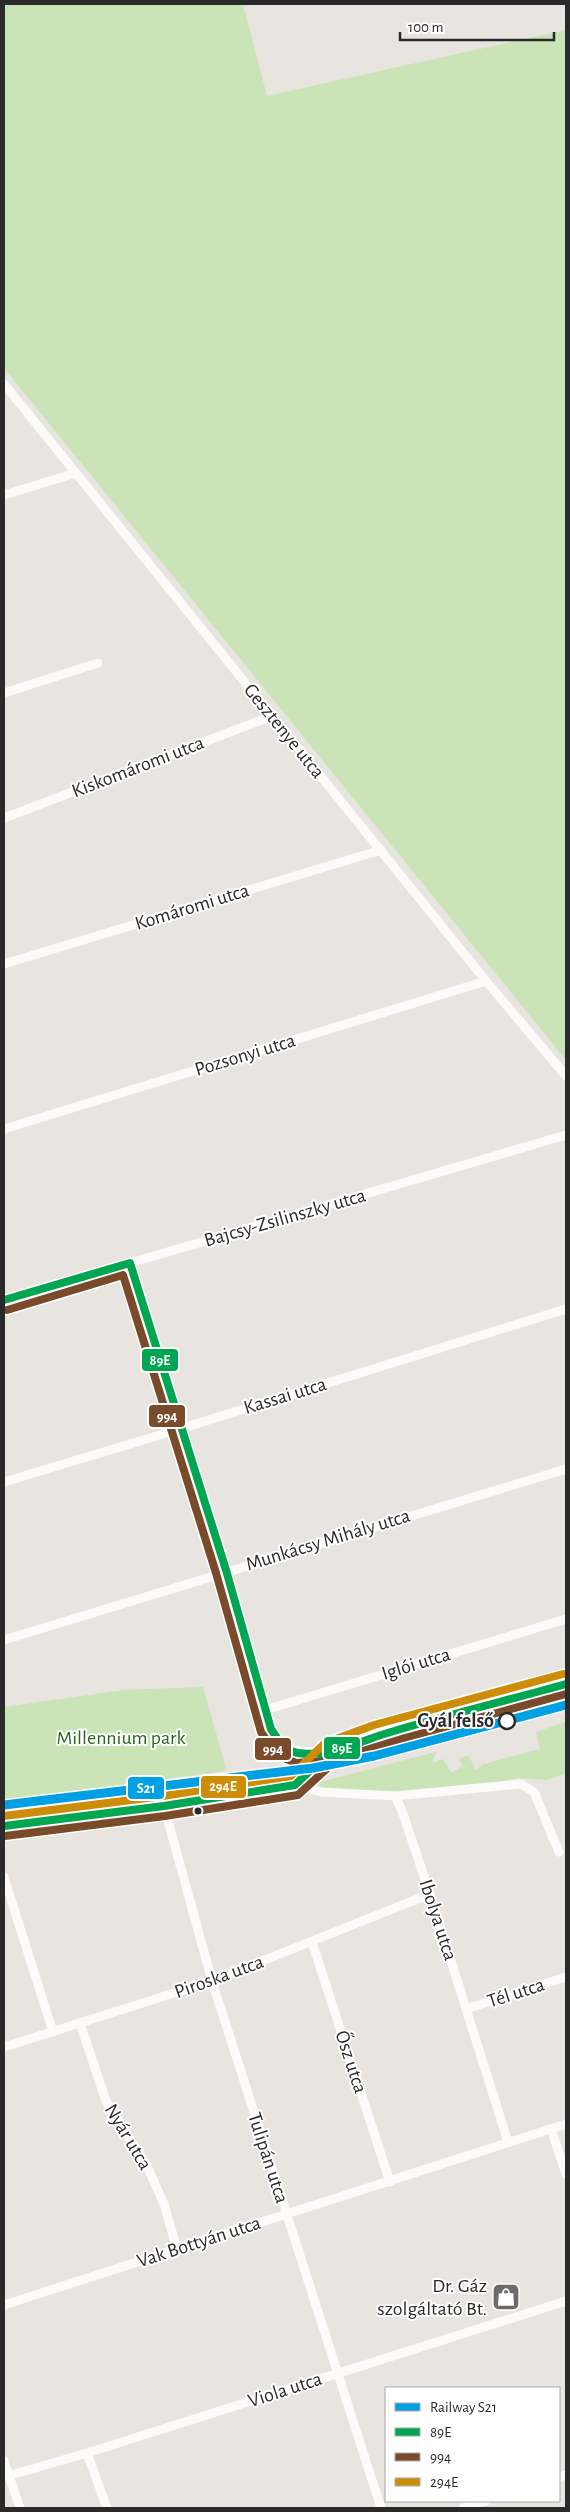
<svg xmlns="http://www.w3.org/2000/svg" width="570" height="2512" viewBox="0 0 570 2512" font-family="'Alegreya Sans',sans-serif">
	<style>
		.green { fill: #cae3b7 }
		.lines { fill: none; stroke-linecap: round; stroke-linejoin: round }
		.street { stroke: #fcfbfa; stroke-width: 9 }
		.secondary { stroke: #fcfbfa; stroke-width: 11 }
		.bus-1-casing { stroke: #fff; stroke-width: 11 }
		.bus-2-casing { stroke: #fff; stroke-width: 11 }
		.bus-3-casing { stroke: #fff; stroke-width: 11 }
		.bus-1 { stroke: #00a651; stroke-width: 8 }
		.bus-2 { stroke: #7a4b2a; stroke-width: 8 }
		.bus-3 { stroke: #ce8d08; stroke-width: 8 }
		.rail-1-casing { stroke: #fff; stroke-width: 12 }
		.rail-1 { stroke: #00a0e3; stroke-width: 9 }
		.stop-dot { fill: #fff; stroke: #2a2a2a; stroke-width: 2.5 }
		.bus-dot { fill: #2a2a2a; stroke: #fff; stroke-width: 2 }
		.labels { text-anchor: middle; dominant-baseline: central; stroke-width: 4; stroke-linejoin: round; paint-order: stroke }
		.street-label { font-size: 20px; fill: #2a2a2a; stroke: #fff }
		.stop-label { font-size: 20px; font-weight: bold; fill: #2a2a2a; stroke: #fff; text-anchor: end }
		.park-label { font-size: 20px; fill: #2a6719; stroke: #fff }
		.poi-label { font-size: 20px; fill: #2a2a2a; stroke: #fff; text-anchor: end }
		.line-badge { stroke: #fff; stroke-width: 2 }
		.badge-label { font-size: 14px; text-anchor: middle; font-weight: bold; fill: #fff }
	</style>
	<rect width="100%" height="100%" fill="#e8e4df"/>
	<g class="green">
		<polygon points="4,4 243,4 267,96 566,30 566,1060 4,368"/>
		<polygon points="203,1687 226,1768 225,1771 4,1800 4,1707 124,1690"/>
		<polygon points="566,1722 566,1773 547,1780 519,1778 489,1784 403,1792 327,1789 319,1786 320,1782 436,1752 432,1763 443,1759 451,1773 463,1766 459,1759 468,1755 476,1770 484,1764 540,1749 536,1732"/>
	</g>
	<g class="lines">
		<g class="street">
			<polyline points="4,384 486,981 566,1076"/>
			<polyline points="4,495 76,473"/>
			<polyline points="4,693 98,663"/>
			<polyline points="4,818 272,716"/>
			<polyline points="4,964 381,850"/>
			<polyline points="4,1129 486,981"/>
			<polyline points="130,1263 566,1135"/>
			<polyline points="4,1482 183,1428 566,1309"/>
			<polyline points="4,1640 566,1469"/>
			<polyline points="265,1710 566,1619"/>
			<polyline points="295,1785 321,1792 395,1796 402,1811 430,1894 508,2142"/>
			<polyline points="395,1796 521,1784 534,1792 559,1852"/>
			<polyline points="164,1806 212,1981 381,2508"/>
			<polyline points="4,1877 53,2032"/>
			<polyline points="312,1942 390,2182"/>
			<polyline points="466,2009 566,1977"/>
			<polyline points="80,2023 106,2101 147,2166 164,2204 177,2249"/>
			<polyline points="4,2047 212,1981 430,1894"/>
			<polyline points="551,2129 566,2174"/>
			<polyline points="4,2305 566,2124"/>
			<polyline points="87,2453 107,2508"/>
			<polyline points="4,2461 20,2508"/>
			<polyline points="4,2477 87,2453 566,2301"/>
			<polyline points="559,2477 566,2475"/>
			<polyline points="463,2508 486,2501"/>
		</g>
		<g class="secondary">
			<path d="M4,1300L130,1263L226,1570L271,1729C287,1756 299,1753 328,1752"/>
			<polyline points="289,1751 297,1758 306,1777"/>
			<polyline points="4,1826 164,1806 295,1785 306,1777 328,1752 377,1735 566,1684"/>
		</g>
		<defs>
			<g id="bus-1">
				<path d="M4,1300L130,1263L226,1570L271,1729C278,1740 285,1751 298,1753C330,1758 364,1739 394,1731C451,1714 509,1700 566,1684"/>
				<polyline points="4,1826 164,1806 295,1785 322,1759 342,1747"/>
			</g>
			<g id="bus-2">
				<polyline points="7,1310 123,1275 216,1573 261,1732 275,1752 284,1758 296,1763 330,1761 405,1738 566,1694"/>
				<polyline points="5,1836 165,1816 298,1795 333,1763 346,1756"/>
			</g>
			<polyline id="bus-3" points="4,1816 163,1796 291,1776 325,1743 374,1725 563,1674"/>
		</defs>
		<use href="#bus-1" class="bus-1-casing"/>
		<use href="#bus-2" class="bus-2-casing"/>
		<use href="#bus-3" class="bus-3-casing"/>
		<use href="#bus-1" class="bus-1"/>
		<use href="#bus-2" class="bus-2"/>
		<use href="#bus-3" class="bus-3"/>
		<defs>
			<polyline id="rail-1" points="4,1805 313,1768 374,1756 566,1705"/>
		</defs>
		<use href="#rail-1" class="rail-1-casing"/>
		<use href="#rail-1" class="rail-1"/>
	</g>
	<defs>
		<symbol id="shop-square" viewBox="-11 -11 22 22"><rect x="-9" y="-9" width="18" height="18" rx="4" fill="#6c6b69" stroke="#fff"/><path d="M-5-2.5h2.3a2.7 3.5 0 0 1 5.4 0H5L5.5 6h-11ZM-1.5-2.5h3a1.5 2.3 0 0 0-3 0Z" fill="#fff"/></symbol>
	</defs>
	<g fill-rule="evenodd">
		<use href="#shop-square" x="490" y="2281" width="32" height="32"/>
	</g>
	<circle class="stop-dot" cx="507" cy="1721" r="8"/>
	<circle class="bus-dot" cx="198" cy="1811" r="4.5"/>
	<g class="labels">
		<g class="street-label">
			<text transform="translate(284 731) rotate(51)">Gesztenye utca</text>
			<text transform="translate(138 767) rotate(-21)">Kiskomáromi utca</text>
			<text transform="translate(192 907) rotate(-17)">Komáromi utca</text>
			<text transform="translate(245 1055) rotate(-17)">Pozsonyi utca</text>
			<text transform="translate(285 1218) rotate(-16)">Bajcsy-Zsilinszky utca</text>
			<text transform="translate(285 1396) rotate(-17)">Kassai utca</text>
			<text transform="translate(328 1540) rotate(-17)">Munkácsy Mihály utca</text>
			<text transform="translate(416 1664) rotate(-17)">Iglói utca</text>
			<text transform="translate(438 1920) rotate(72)">Ibolya utca</text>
			<text transform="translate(219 1977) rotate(-20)">Piroska utca</text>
			<text transform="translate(516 1993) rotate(-18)">Tél utca</text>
			<text transform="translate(351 2062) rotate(72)">Ősz utca</text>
			<text transform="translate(128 2137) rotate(59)">Nyár utca</text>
			<text transform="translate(268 2158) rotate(72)">Tulipán utca</text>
			<text transform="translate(199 2242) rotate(-18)">Vak Bottyán utca</text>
			<text transform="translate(285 2390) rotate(-18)">Viola utca</text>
		</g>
		<g class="stop-label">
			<text x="494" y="1721">Gyál felső</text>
		</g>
		<g class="park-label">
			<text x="121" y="1738">Millennium park</text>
		</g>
		<g class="poi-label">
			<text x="487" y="2286">Dr. Gáz<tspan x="487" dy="23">szolgáltató Bt.</tspan></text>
		</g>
	</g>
	<g class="line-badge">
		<rect x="141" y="1348" width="38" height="24" rx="5" fill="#00a651"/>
		<rect x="148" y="1404" width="38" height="24" rx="5" fill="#7a4b2a"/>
		<rect x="323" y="1736" width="38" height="24" rx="5" fill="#00a651"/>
		<rect x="254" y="1737" width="38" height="24" rx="5" fill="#7a4b2a"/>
		<rect x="200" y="1775" width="47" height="24" rx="5" fill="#ce8d08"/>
		<rect x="127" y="1776" width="38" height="24" rx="5" fill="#00a0e3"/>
	</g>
	<g class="badge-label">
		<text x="160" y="1365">89E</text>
		<text x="167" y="1421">994</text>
		<text x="342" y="1753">89E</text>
		<text x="273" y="1754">994</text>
		<text x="223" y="1791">294E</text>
		<text x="146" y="1793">S21</text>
	</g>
	<rect width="570" height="2512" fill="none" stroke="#2a2a2a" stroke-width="10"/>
	<rect x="385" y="2387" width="175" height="115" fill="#ffffff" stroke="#aaaaaa"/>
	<rect x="395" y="2403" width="25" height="8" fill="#00a0e3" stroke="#aaaaaa"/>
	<text x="430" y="2412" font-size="15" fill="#2a2a2a">Railway S21</text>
	<rect x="395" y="2428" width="25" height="8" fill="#00a651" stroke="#aaaaaa"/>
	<text x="430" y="2437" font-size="15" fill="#2a2a2a">89E</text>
	<rect x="395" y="2453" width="25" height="8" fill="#7a4b2a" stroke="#aaaaaa"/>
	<text x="430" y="2462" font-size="15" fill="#2a2a2a">994</text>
	<rect x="395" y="2478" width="25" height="8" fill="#ce8d08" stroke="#aaaaaa"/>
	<text x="430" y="2487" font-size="15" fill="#2a2a2a">294E</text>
	<path d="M400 32v8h154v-8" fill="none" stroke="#2a2a2a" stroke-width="2.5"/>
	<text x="408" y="32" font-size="15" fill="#2a2a2a" stroke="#ffffff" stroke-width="4" paint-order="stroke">100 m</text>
</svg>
